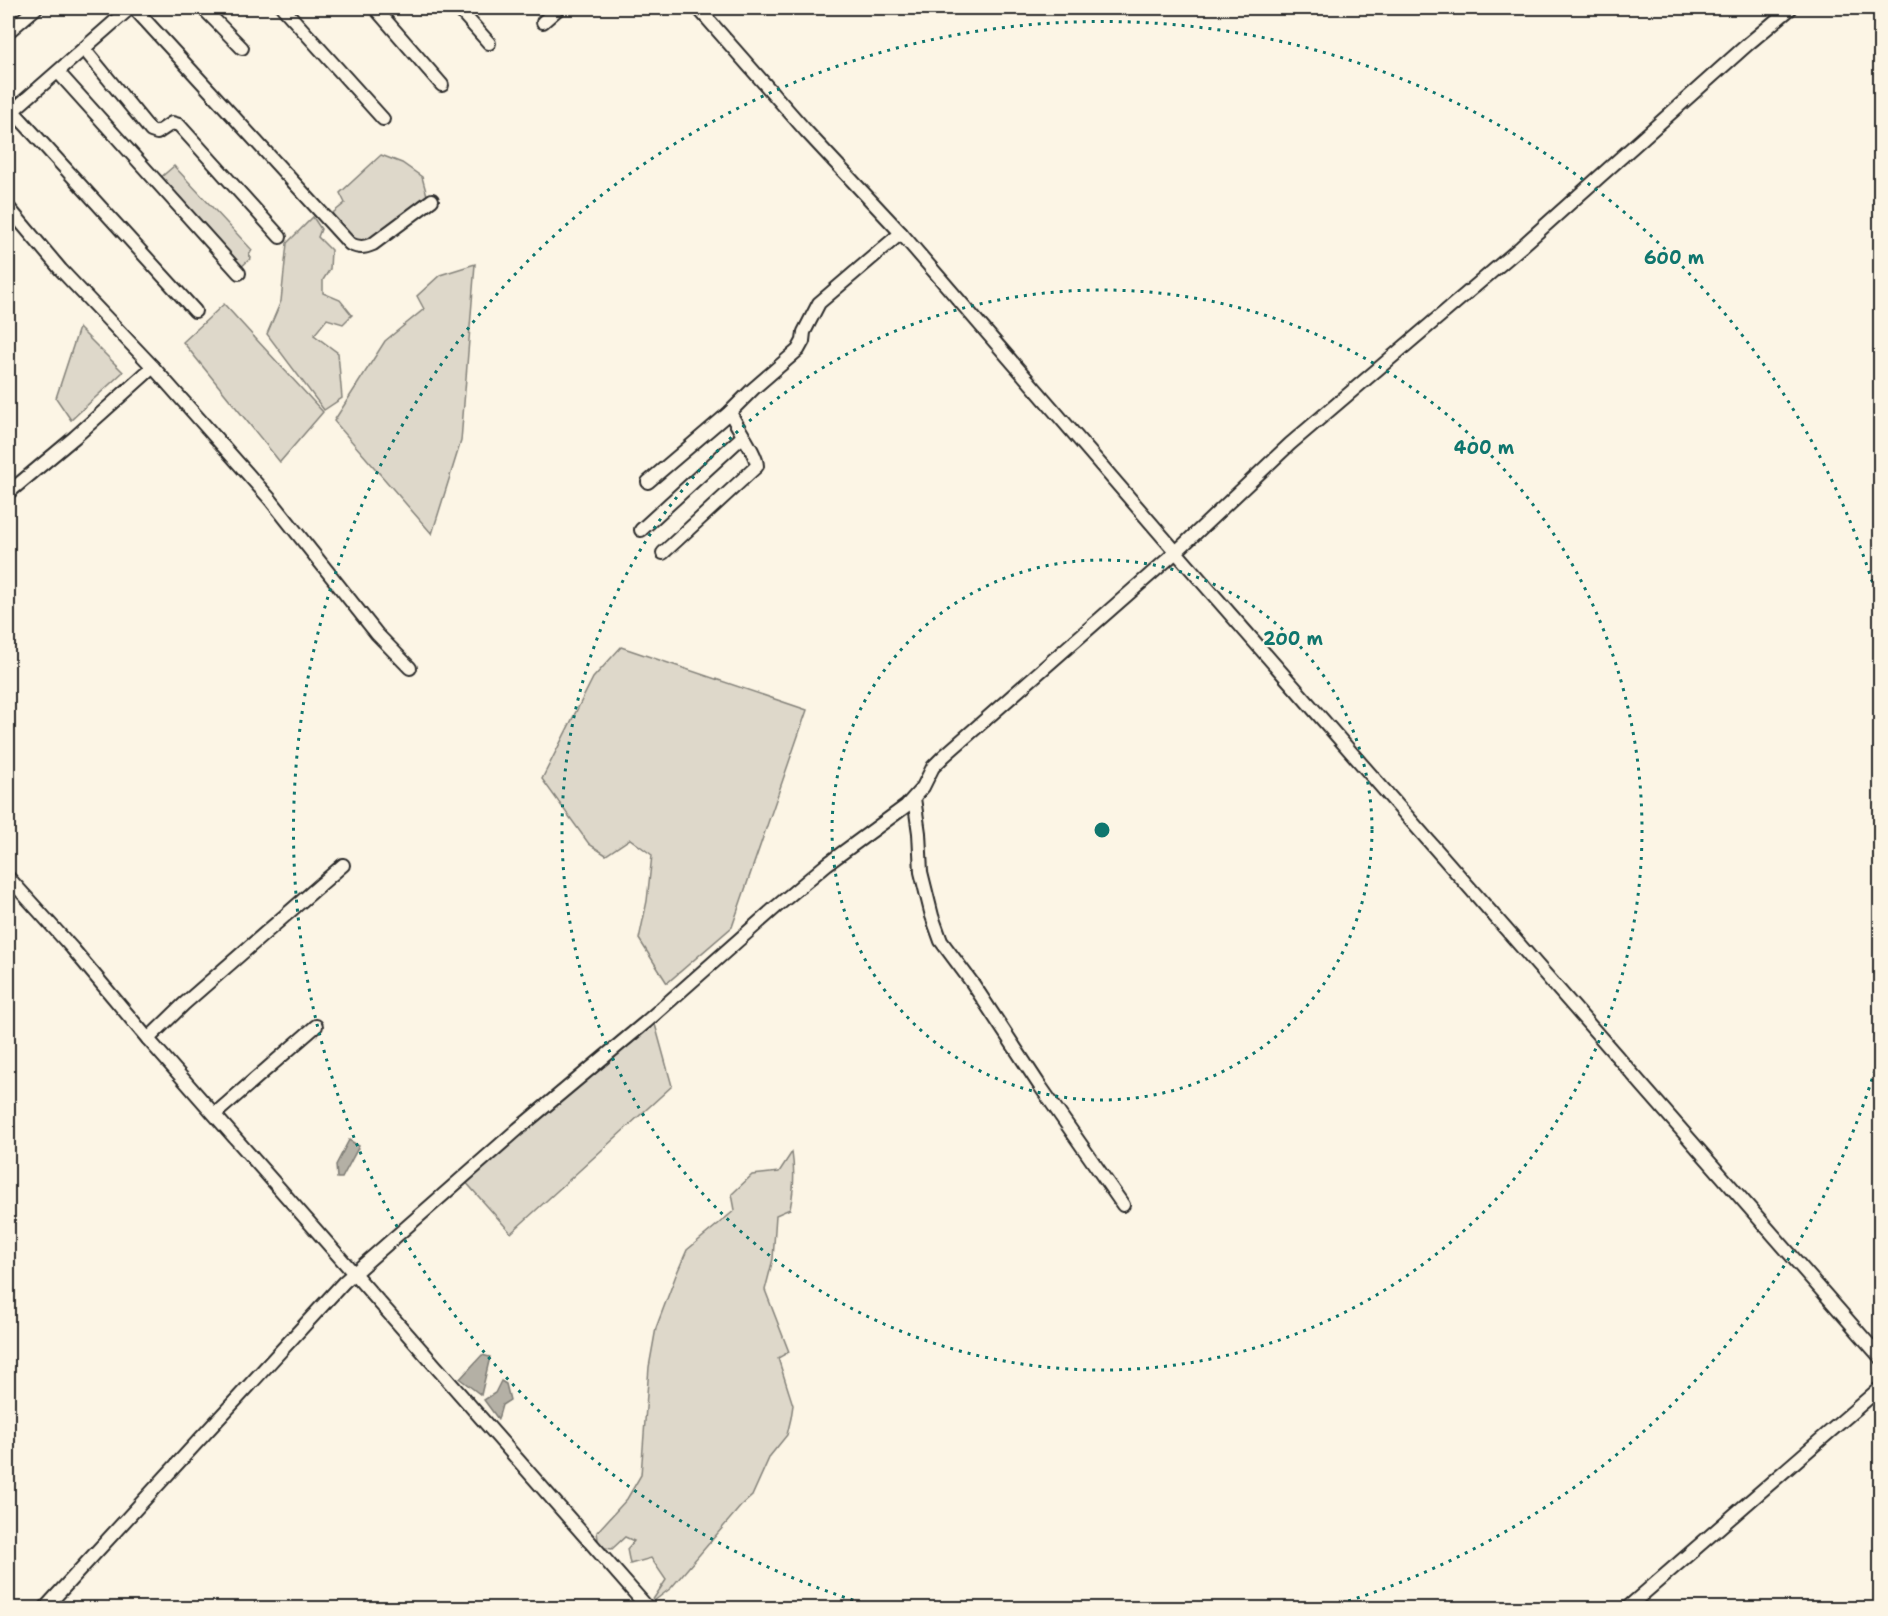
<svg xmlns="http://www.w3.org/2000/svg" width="1888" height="1616" viewBox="0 0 1888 1616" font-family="'Shantell Sans',sans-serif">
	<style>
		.green { fill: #ded8ca; stroke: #84827a; stroke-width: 1.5 }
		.water { fill: #b4b0a5; stroke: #7d7b74; stroke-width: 1.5 }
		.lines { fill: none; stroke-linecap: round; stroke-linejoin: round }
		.minor-casing { stroke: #2b2b2b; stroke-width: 16 }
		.minor { stroke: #fcf5e5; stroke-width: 12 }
		.ring { fill: none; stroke: #0f766e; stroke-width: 3; stroke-dasharray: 3 6 }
		.centre { fill: #0f766e; stroke: #fcf5e5; stroke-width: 3 }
		.ring-label { font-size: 18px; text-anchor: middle; font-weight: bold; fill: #0f766e; stroke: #fcf5e5; stroke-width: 4.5; stroke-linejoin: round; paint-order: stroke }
	</style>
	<rect width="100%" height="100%" fill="#fcf5e5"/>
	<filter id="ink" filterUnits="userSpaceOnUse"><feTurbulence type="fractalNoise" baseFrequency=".0167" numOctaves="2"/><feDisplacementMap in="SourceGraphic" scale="12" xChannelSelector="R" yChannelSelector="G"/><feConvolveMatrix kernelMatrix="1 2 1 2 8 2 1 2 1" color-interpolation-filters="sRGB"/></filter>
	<g filter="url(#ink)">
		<g class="green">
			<polygon points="381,155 402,163 422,177 428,199 365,244 351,241 329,216 345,203 340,193"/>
			<polygon points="174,166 252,250 249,255 251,258 239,269 159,179"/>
			<polygon points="313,217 321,229 318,237 331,250 330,269 323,280 323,293 340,300 352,315 343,324 327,319 314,335 338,353 342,398 324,410 267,334 281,301 287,243"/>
			<polygon points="475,264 461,441 432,534 334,421 385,341 424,309 417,296 440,275"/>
			<polygon points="224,304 323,412 280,462 183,342"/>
			<polygon points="79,328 123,372 71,420 56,398"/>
			<polygon points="621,647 807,710 732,927 667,983 639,939 647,901 652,855 630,839 606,855 589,844 542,779 593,678"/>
			<polygon points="653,1017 672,1086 511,1233 464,1180"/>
			<path d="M792,1152C795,1172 794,1190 790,1209L776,1215L773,1259L765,1290L789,1352L778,1358L793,1405L791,1418L787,1435L770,1456L752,1496L741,1506L671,1588L650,1604L666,1580L651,1558L630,1564L627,1549L634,1541L625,1537L612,1549L599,1547L597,1532L627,1499L641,1475L649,1367L656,1328L676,1275L687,1250L735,1210L732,1194L752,1175L779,1172Z"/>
		</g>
		<g class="water">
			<polygon points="349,1140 359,1146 342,1178 337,1178 336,1165"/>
			<polygon points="482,1355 490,1357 481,1395 460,1379"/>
			<polygon points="501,1381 506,1384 510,1400 502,1405 498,1419 484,1400 495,1393"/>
		</g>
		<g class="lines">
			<defs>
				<g id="minor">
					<path d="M134,8L350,244C359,248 364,248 373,244L432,200"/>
					<polyline points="203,8 242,48"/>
					<polyline points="283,8 383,119"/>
					<polyline points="375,8 442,85"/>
					<polyline points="458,8 489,43"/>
					<polyline points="698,8 806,131 901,233 1176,552 1880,1357"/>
					<polyline points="543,22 559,8"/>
					<polyline points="8,32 36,8"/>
					<polyline points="84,49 151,131 157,133 172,123 179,125 280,237"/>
					<polyline points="58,72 239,273"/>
					<polyline points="13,111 195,311"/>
					<polyline points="8,115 130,8"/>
					<polyline points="8,207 61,270 153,367 270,499 377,634 410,668"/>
					<polyline points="648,482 730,412 753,389 798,350 803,341 804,332 819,303 901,233"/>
					<polyline points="8,493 75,437 153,367"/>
					<polyline points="641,530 742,437"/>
					<path d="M663,553L757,466C757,454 736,426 730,412"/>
					<polyline points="914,798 919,833 921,872 932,916 941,941 973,984 1040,1086 1123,1205"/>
					<polyline points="8,877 72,948 148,1039 648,1608"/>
					<polyline points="148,1039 184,1004 343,865"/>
					<polyline points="215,1114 316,1026"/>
					<polyline points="45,1608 344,1282 518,1129 646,1022 776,907 827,864 906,806 923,787 933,767 944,756 1176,552 1290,444 1521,247 1748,44 1791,8"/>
					<polyline points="1627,1608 1880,1388"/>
				</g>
			</defs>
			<use href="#minor" class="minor-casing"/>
			<use href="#minor" class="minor"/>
		</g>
	</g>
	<g class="ring">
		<circle cx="1102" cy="830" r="270"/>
		<circle cx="1102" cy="830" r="540"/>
		<path d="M1880 1053A809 809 0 0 1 1325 1608M879 1608A809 809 0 1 1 1880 607"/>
	</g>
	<circle cx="1102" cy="830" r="9" class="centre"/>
	<g class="ring-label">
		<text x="1674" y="264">600 m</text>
		<text x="1484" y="454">400 m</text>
		<text x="1293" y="645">200 m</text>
	</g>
	<rect width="1888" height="1616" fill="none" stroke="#fcf5e5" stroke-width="30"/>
	<rect x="15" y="15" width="1858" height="1586" fill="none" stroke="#2b2b2b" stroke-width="2" filter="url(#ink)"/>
</svg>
